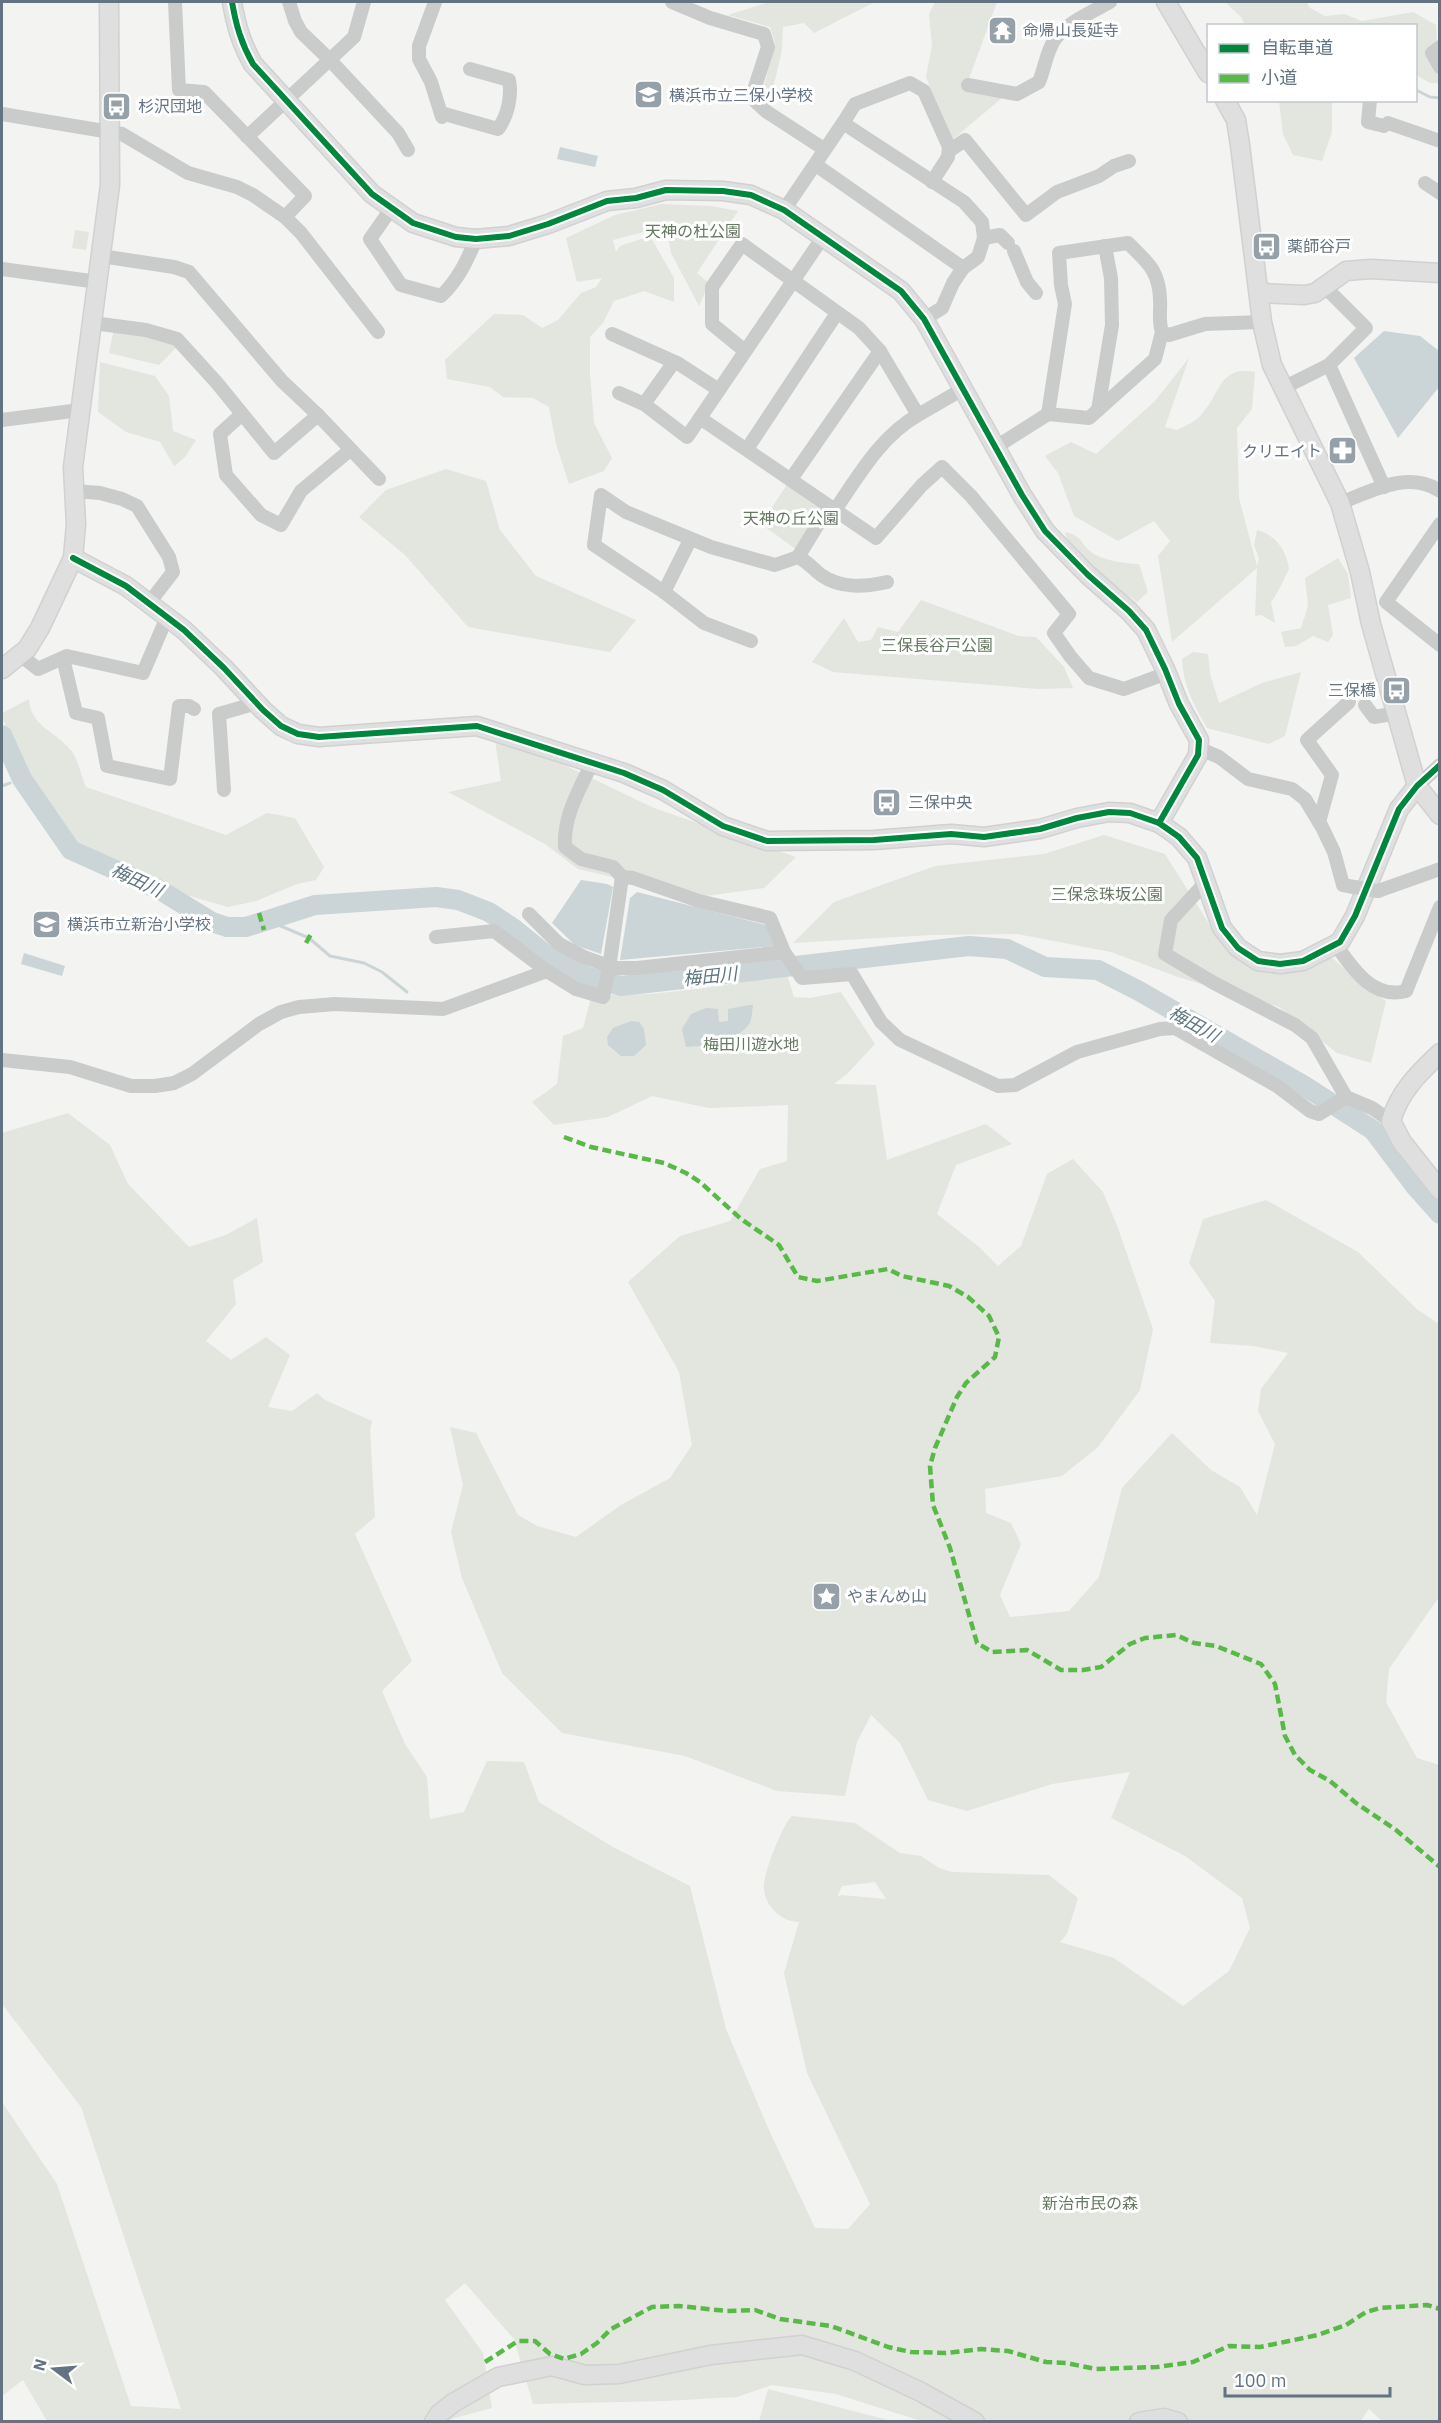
<svg xmlns="http://www.w3.org/2000/svg" width="1441" height="2423" viewBox="0 0 1441 2423" font-family="'IBM Plex Sans','Noto Sans JP',sans-serif">
	<style>
		.green { fill: #e2e6df; fill-rule: evenodd }
		.water { fill: #cbd4d6 }
		.lines { fill: none; stroke-linecap: round; stroke-linejoin: round }
		.stream { stroke: #cbd4d6; stroke-width: 3 }
		.river { stroke: #cbd4d6; stroke-width: 20 }
		.secondary-casing { stroke: #d0d1d0; stroke-width: 21 }
		.street { stroke: #cacccc; stroke-width: 14 }
		.secondary { stroke: #dfdfe0; stroke-width: 18 }
		.street-bridge { stroke: #cacccc; stroke-width: 14 }
		.quiet { stroke: #58b947; stroke-width: 4.5; stroke-dasharray: 9 4.5; stroke-linecap: butt }
		.cycleway-casing { stroke: #fff; stroke-width: 10 }
		.cycleway { stroke: #00873e; stroke-width: 6 }
		.labels { text-anchor: middle; dominant-baseline: central; stroke-width: 6; stroke-linejoin: round; paint-order: stroke }
		.poi-label { font-size: 16px; fill: #637381; stroke: #fff; text-anchor: start }
		.park-label { font-size: 16px; fill: #667862; stroke: #fff }
		.water-label { font-size: 18px; font-style: italic; fill: #5f767f; stroke: #fff }
	</style>
	<rect width="100%" height="100%" fill="#f3f3f1"/>
	<g class="green">
		<polygon points="769,2 875,2 814,33 804,23 783,27 782,50 771,97 762,94 775,43 770,27 728,15"/>
		<polygon points="935,2 997,2 966,87 1003,97 952,140 926,77 932,46 929,14"/>
		<polygon points="1225,2 1306,2 1310,8 1325,16 1344,14 1362,21 1413,12 1436,25 1439,83 1430,83 1416,75 1416,26 1245,25 1241,17"/>
		<polygon points="1279,101 1332,101 1332,132 1322,161 1293,155 1283,134"/>
		<polygon points="662,204 711,206 738,211 697,273 709,283 699,306 671,253 666,226 613,240 616,252 620,246 650,236 674,278 674,302 644,291 614,301 603,323 590,337 590,374 594,423 612,458 604,471 569,484 556,444 549,407 533,398 503,397 490,387 447,379 445,360 494,314 523,315 542,328 558,320 581,293 596,287 602,278 577,282 566,238 615,215"/>
		<polygon points="75,230 89,232 86,250 72,248"/>
		<polygon points="114,329 164,339 177,347 159,365 109,353"/>
		<path d="M1189,358L1165,427L1177,430C1185,426 1195,422 1201,415C1221,393 1219,365 1255,372L1252,409L1237,428L1239,498L1257,566L1259,559L1254,545L1257,530C1276,535 1286,550 1289,569C1284,579 1278,593 1271,602L1275,623L1261,615L1255,616L1257,568L1172,642L1158,556L1170,541L1154,521L1118,541L1074,516L1058,473L1045,456L1071,442L1096,454L1155,401Z"/>
		<polygon points="100,362 155,376 169,396 173,431 196,440 185,457 174,466 160,442 126,432 98,412"/>
		<polygon points="446,469 486,481 500,530 536,576 636,620 610,652 468,627 405,555 359,517 386,490"/>
		<polygon points="788,483 825,509 797,550 761,524"/>
		<path d="M1065,532C1083,536 1079,542 1091,552C1101,560 1126,564 1139,564L1148,592L1137,602C1115,586 1071,559 1065,532Z"/>
		<polygon points="1338,558 1348,574 1351,598 1328,605 1333,635 1328,642 1313,636 1296,646 1285,647 1281,632 1301,628 1308,606 1305,578"/>
		<polygon points="921,600 1019,636 1036,637 1064,667 1073,688 1038,689 833,672 812,662 844,618 858,642 871,640 878,627 898,632"/>
		<path d="M1193,652L1208,654L1210,674L1219,703L1262,683L1301,672L1285,736L1269,744L1207,728C1194,706 1183,685 1182,659Z"/>
		<path d="M29,699C30,725 54,731 69,748C78,757 81,776 86,787L226,835L267,813L295,818L324,867L316,880L297,884L256,901L228,907L117,875L54,835L2,717V713Z"/>
		<polygon points="495,740 562,764 654,808 796,857 764,888 699,897 578,869 545,844 448,792 501,781"/>
		<polygon points="1104,835 1165,854 1213,930 1230,949 1293,969 1331,957 1372,992 1386,1001 1371,1063 1337,1053 1279,1007 1178,977 1111,952 1017,934 932,935 793,943 834,902 935,866 1044,854"/>
		<path d="M787,975L794,997L810,998L841,992L875,1044L847,1074L834,1084L876,1085L887,1160L986,1124L1012,1144L956,1165L937,1214L979,1247L998,1266L1021,1246L1047,1174L1073,1159L1103,1192L1118,1228L1153,1329L1140,1390L1098,1447L1062,1476L985,1489L986,1513L1011,1523L1021,1544L1000,1595L1010,1617L1069,1611L1099,1577L1122,1488L1172,1433L1211,1470L1240,1487L1257,1515L1275,1444L1258,1411L1261,1389L1288,1353L1254,1346L1210,1343L1215,1301L1189,1263L1203,1219L1266,1200L1358,1252L1418,1310L1439,1324V1597L1389,1669L1386,1702L1417,1758L1439,1765V2421H1382L1369,2409L1360,2422L921,2421L836,2394L772,2385L737,2397L665,2401L533,2404L514,2339L465,2283L445,2300L483,2353L492,2408L440,2422L47,2421L23,2380L2,2396V2102L57,2184L131,2406L181,2409L81,2107L2,2004V1133L68,1113L110,1145L128,1184L189,1247L226,1235L257,1218L263,1262L233,1280L236,1304L206,1341L231,1360L266,1337L290,1355L268,1407L292,1411L317,1393L325,1400L372,1421L370,1430L375,1517L355,1534L412,1661L382,1691L405,1744L427,1777L430,1819L464,1812L487,1761L524,1762L539,1802L613,1847L690,1886L726,2029L769,2130L815,2228L848,2229L870,2204L807,2073L784,1973L799,1922C782,1922 766,1907 764,1890C762,1876 782,1825 792,1816L855,1823L900,1853L921,1856L939,1868L952,1872L1049,1875L1078,1898L1067,1934L1060,1942L1114,1958L1183,2006L1229,1971L1250,1928L1242,1898L1185,1856L1111,1818L1130,1772L1052,1784L967,1811L928,1800L900,1743L871,1715L857,1742L845,1796L777,1791L685,1756L562,1733L502,1673L462,1578L451,1532L463,1485L450,1427L476,1433L518,1515L537,1526L576,1537L621,1505L670,1478L692,1445L679,1372L628,1282L680,1236L730,1221L760,1169L787,1161L788,1105L709,1108L652,1096L608,1117L554,1125L532,1102L557,1084L563,1036L583,1028L592,994C658,998 722,985 787,975ZM875,1882L886,1899L841,1895L837,1897L842,1886Z"/>
		<polygon points="768,2389 892,2421 759,2421"/>
	</g>
	<g class="water">
		<polygon points="560,147 598,156 595,167 557,159"/>
		<polygon points="1384,331 1420,336 1439,351 1439,387 1398,438 1354,358"/>
		<polygon points="581,880 607,884 613,887 601,954 575,945 552,923"/>
		<polygon points="637,892 766,925 775,946 620,960 630,898"/>
		<polygon points="24,953 65,966 62,976 21,964"/>
		<path d="M749,1005H753C752,1011 752,1020 749,1024C736,1043 706,1046 686,1047L682,1029L691,1014L706,1008L718,1009L719,1022L728,1021V1009Z"/>
		<polygon points="631,1021 639,1022 644,1029 646,1045 634,1056 621,1056 608,1045 607,1037 613,1028"/>
	</g>
	<g class="lines">
		<g class="stream">
			<polyline points="1416,90 1430,97 1440,98"/>
			<polyline points="2,786 10,783"/>
			<polyline points="269,921 309,938 330,956 364,963 382,972 407,992"/>
		</g>
		<polyline class="river" points="2,735 22,779 71,850 160,890 212,922 227,927 246,927 315,905 436,897 458,900 489,912 513,928 549,957 586,976 621,986 969,946 1007,949 1045,967 1098,970 1139,991 1303,1085 1373,1130 1415,1186 1440,1214"/>
		<defs>
			<g id="secondary">
				<path d="M232,2C236,25 241,43 253,64L372,194L413,223L456,237L476,239L509,236L548,224L607,201L636,198L666,190L723,191L751,195L784,210L901,291L924,319L1022,495L1045,531L1088,575L1129,611L1146,630L1165,669L1179,704L1199,740L1198,755L1159,823"/>
				<polyline points="1166,2 1208,73"/>
				<polyline points="1225,100 1236,120 1240,145 1262,322 1272,365 1340,503 1360,572 1371,624 1417,786 1440,815"/>
				<polyline points="1260,293 1304,295 1315,293 1346,271 1371,269 1440,273"/>
				<polyline points="73,558 126,586 184,630 224,668 263,710 281,726 298,734 319,737 477,726 624,773 663,790 723,826 767,841 874,840 951,834 984,837 1040,829 1077,818 1109,812 1130,813 1159,823 1179,837 1197,858 1222,928 1238,948 1258,961 1280,964 1303,961 1340,942 1355,916 1399,809 1417,786"/>
				<polyline points="2,669 27,649 40,628 73,558 76,524 73,467 110,185 109,2"/>
				<path d="M1440,1053C1418,1074 1399,1092 1391,1121L1402,1142L1440,1190"/>
				<polyline points="434,2422 439,2414 453,2403 498,2377 552,2366 585,2375 619,2374 711,2355 802,2345 855,2361 921,2392 975,2422"/>
				<polyline points="1139,2422 1164,2418 1178,2422"/>
			</g>
		</defs>
		<use href="#secondary" class="secondary-casing"/>
		<g class="street">
			<polyline points="175,2 179,90 204,92 305,196 285,217"/>
			<polyline points="289,2 295,21 301,32 329,59 398,133 408,150"/>
			<polyline points="435,2 419,46 419,59 431,82 442,117"/>
			<polyline points="672,2 710,18 764,34 768,47 754,90 756,102 767,112 824,149"/>
			<polyline points="1440,47 1432,53 1440,67"/>
			<path d="M968,85L1017,94L1039,82C1045,68 1046,52 1055,39C1068,22 1092,12 1110,2"/>
			<polyline points="1370,100 1368,122 1384,126 1388,123 1440,141"/>
			<path d="M441,113L498,129C508,116 512,95 509,80L470,69"/>
			<polyline points="2,114 122,134 188,173 237,187 253,195 285,217 301,233 378,332"/>
			<polyline points="843,123 855,104 910,83 924,91 949,147 948,157 932,182"/>
			<polyline points="247,137 354,37 364,2"/>
			<polyline points="949,151 965,140 1026,215 1057,192 1099,176 1114,166 1129,161"/>
			<polyline points="816,165 963,268"/>
			<polyline points="1425,183 1440,193"/>
			<path d="M391,209L370,239L401,285L441,296C458,280 467,261 476,239"/>
			<polyline points="784,210 843,123 964,202 982,222 984,238 978,257 963,268 953,283 942,308 924,319"/>
			<polyline points="823,237 700,418 876,538 922,485 942,467 971,496 1069,614 1054,633 1070,656 1089,678 1124,689 1167,673"/>
			<polyline points="984,238 1000,235 1008,243"/>
			<polyline points="1014,251 1027,282 1036,293"/>
			<polyline points="2,269 98,282"/>
			<polyline points="93,323 146,330 177,339 217,383 274,453 318,415 282,381 189,272 174,267 101,256"/>
			<polyline points="612,334 679,364 719,390"/>
			<polyline points="745,351 712,324 712,287 742,244 859,328 880,351 918,415 963,389"/>
			<polyline points="1329,365 1384,487"/>
			<polyline points="1283,388 1329,365 1366,328 1325,287"/>
			<polyline points="619,393 644,404 687,437 700,418"/>
			<polyline points="644,404 674,362"/>
			<polyline points="1098,410 1112,325 1111,278 1105,246"/>
			<polyline points="242,414 220,434 226,475 261,515 281,525 301,491 350,450"/>
			<path d="M1048,414L1065,304L1061,285L1059,253L1128,243C1147,262 1159,270 1160,299C1161,310 1158,321 1162,332L1169,335L1205,324L1262,322"/>
			<polyline points="318,415 379,479"/>
			<polyline points="2,420 80,410"/>
			<polyline points="996,447 1048,414 1089,418 1155,359 1162,332"/>
			<polyline points="747,449 837,313"/>
			<polyline points="791,479 880,351"/>
			<polyline points="74,491 100,493 122,499 137,506 169,557 173,572 149,603"/>
			<path d="M1340,503C1372,491 1408,470 1440,491"/>
			<polyline points="1440,524 1386,602 1440,645"/>
			<path d="M798,557L823,516L835,510C859,475 881,436 918,415"/>
			<polyline points="664,592 690,540"/>
			<path d="M751,641L704,623L664,592L594,545L601,495L626,512L711,547L775,565L798,557C807,561 813,569 821,575C841,589 865,587 887,582"/>
			<polyline points="20,655 38,669 67,656 143,673 167,617"/>
			<polyline points="63,658 76,713 98,718 107,766 170,779 179,706 189,706 194,709"/>
			<polyline points="1365,705 1374,717 1398,713"/>
			<polyline points="1198,748 1219,757 1248,779 1292,789 1305,799 1322,827 1334,852 1343,885 1354,887"/>
			<path d="M592,763C579,790 563,817 565,847L581,859L613,867L622,877L609,968"/>
			<polyline points="1417,786 1440,765"/>
			<polyline points="224,790 219,714 257,703"/>
			<polyline points="1319,822 1332,775 1307,740 1349,702"/>
			<polyline points="622,877 633,878 699,901 770,918 784,952 802,978 852,974 881,1022 900,1040 998,1086 1015,1085 1077,1052 1160,1029 1175,1028 1277,1086 1310,1111 1319,1114 1346,1097"/>
			<polyline points="1205,883 1171,920 1165,954 1214,983 1295,1025 1312,1038 1346,1097 1372,1108 1391,1121"/>
			<polyline points="1378,891 1440,869"/>
			<polyline points="529,914 559,944 584,957 609,966"/>
			<polyline points="436,937 494,931 547,971"/>
			<path d="M1336,945C1352,968 1373,1000 1406,991L1440,907"/>
			<polyline points="2,1060 70,1067 131,1086 155,1086 174,1083 192,1074 259,1024 281,1012 299,1007 335,1004 443,1009 547,971 576,989 603,997 609,968 637,968 784,952"/>
		</g>
		<use href="#secondary" class="secondary"/>
		<polyline class="street-bridge" points="1354,887 1378,891"/>
		<g class="quiet">
			<polyline points="259,913 264,930"/>
			<polyline points="306,943 311,934"/>
			<polyline points="564,1137 591,1147 664,1163 686,1173 700,1182 741,1219 779,1245 798,1277 817,1281 888,1269 902,1276 949,1286 968,1297 989,1316 999,1337 995,1357 966,1383 957,1397 935,1448 930,1466 933,1505 950,1548 977,1643 992,1652 1027,1650 1061,1670 1083,1670 1101,1667 1130,1644 1145,1638 1176,1635 1194,1643 1216,1646 1261,1664 1275,1684 1285,1736 1295,1755 1310,1770 1330,1781 1356,1803 1396,1830 1440,1867"/>
			<polyline points="485,2362 518,2341 535,2341 550,2354 564,2359 581,2354 597,2343 611,2329 652,2307 679,2306 727,2311 755,2310 780,2319 831,2326 888,2347 911,2352 946,2353 981,2349 1008,2351 1046,2362 1066,2363 1096,2369 1157,2367 1193,2362 1229,2346 1260,2347 1318,2335 1346,2325 1366,2312 1380,2308 1427,2305 1440,2309"/>
		</g>
		<defs>
			<g id="cycleway">
				<path d="M232,2C236,25 241,43 253,64L372,194L413,223L456,237L476,239L509,236L548,224L607,201L636,198L666,190L723,191L751,195L784,210L901,291L924,319L1022,495L1045,531L1088,575L1129,611L1146,630L1165,669L1179,704L1199,740L1198,755L1159,823"/>
				<polyline points="73,558 126,586 184,630 224,668 263,710 281,726 298,734 319,737 477,726 624,773 663,790 723,826 767,841 874,840 951,834 984,837 1040,829 1077,818 1109,812 1130,813 1159,823 1179,837 1197,858 1222,928 1238,948 1258,961 1280,964 1303,961 1340,942 1355,916 1399,809 1417,786 1440,765"/>
			</g>
		</defs>
		<use href="#cycleway" class="cycleway-casing"/>
		<use href="#cycleway" class="cycleway"/>
	</g>
	<defs>
		<symbol id="temple-square" viewBox="-11 -11 22 22"><rect x="-9" y="-9" width="18" height="18" rx="4" fill="#95a0a8" stroke="#fff"/><path d="M0-6L5-2H3V0L6.5 2.5H4V6H1.5V3h-3V6H-4V2.5H-6.5L-3 0V-2H-5Z" fill="#fff"/></symbol>
		<symbol id="school-square" viewBox="-11 -11 22 22"><rect x="-9" y="-9" width="18" height="18" rx="4" fill="#95a0a8" stroke="#fff"/><path d="M0-5L7-2L0 1L-7-2ZM-4 1L0 2.5L4 1V4Q0 6-4 4Z" fill="#fff"/></symbol>
		<symbol id="bus-square" viewBox="-11 -11 22 22"><rect x="-9" y="-9" width="18" height="18" rx="4" fill="#95a0a8" stroke="#fff"/><path d="M-5-6H5V4H4V6H2V4H-2V6H-4V4H-5ZM-3.5-4V0h7V-4ZM-3.5 1.2v1.5H-2V1.2ZM2 1.2v1.5H3.5V1.2Z" fill="#fff"/></symbol>
		<symbol id="pharmacy-square" viewBox="-11 -11 22 22"><rect x="-9" y="-9" width="18" height="18" rx="4" fill="#95a0a8" stroke="#fff"/><path d="M-2-6h4v4h4v4h-4v4h-4v-4h-4v-4h4Z" fill="#fff"/></symbol>
		<symbol id="sight-square" viewBox="-11 -11 22 22"><rect x="-9" y="-9" width="18" height="18" rx="4" fill="#95a0a8" stroke="#fff"/><path d="M0-6L1.8-2.2L6-1.7L2.9 1.2L3.7 5.4L0 3.3L-3.7 5.4L-2.9 1.2L-6-1.7L-1.8-2.2Z" fill="#fff"/></symbol>
	</defs>
	<g fill-rule="evenodd">
		<use href="#temple-square" x="986" y="14" width="33" height="33"/>
		<use href="#school-square" x="632" y="78" width="33" height="33"/>
		<use href="#bus-square" x="100" y="90" width="33" height="33"/>
		<use href="#bus-square" x="1250" y="230" width="33" height="33"/>
		<use href="#pharmacy-square" x="1326" y="434" width="33" height="33"/>
		<use href="#bus-square" x="1380" y="674" width="33" height="33"/>
		<use href="#bus-square" x="870" y="786" width="33" height="33"/>
		<use href="#school-square" x="30" y="908" width="33" height="33"/>
		<use href="#sight-square" x="810" y="1580" width="33" height="33"/>
	</g>
	<g class="labels">
		<g class="poi-label">
			<text x="1023" y="30">命帰山長延寺</text>
			<text x="669" y="95">横浜市立三保小学校</text>
			<text x="138" y="106">杉沢団地</text>
			<text x="1287" y="246">薬師谷戸</text>
			<text x="1322" y="451" text-anchor="end">クリエイト</text>
			<text x="1376" y="690" text-anchor="end">三保橋</text>
			<text x="908" y="802">三保中央</text>
			<text x="67" y="924">横浜市立新治小学校</text>
			<text x="847" y="1596">やまんめ山</text>
		</g>
		<g class="park-label">
			<text x="693" y="231">天神の杜公園</text>
			<text x="791" y="518">天神の丘公園</text>
			<text x="937" y="645">三保長谷戸公園</text>
			<text x="1107" y="894">三保念珠坂公園</text>
			<text x="751" y="1044">梅田川遊水地</text>
			<text x="1090" y="2203">新治市民の森</text>
		</g>
		<g class="water-label">
			<text transform="translate(137 880) rotate(25)">梅田川</text>
			<text transform="translate(710 976) rotate(-6)">梅田川</text>
			<text transform="translate(1194 1024) rotate(29)">梅田川</text>
		</g>
	</g>
	<rect width="1441" height="2423" fill="none" stroke="#637381" stroke-width="6"/>
	<rect x="1207" y="24" width="210" height="78" fill="#ffffff" stroke="#c1c7cd" stroke-width="1.5"/>
	<rect x="1219" y="44" width="30" height="9" fill="#00873e" stroke="#c1c7cd" stroke-width="1.5"/>
	<text x="1261" y="54" font-size="18" fill="#637381">自転車道</text>
	<rect x="1219" y="74" width="30" height="9" fill="#58b947" stroke="#c1c7cd" stroke-width="1.5"/>
	<text x="1261" y="84" font-size="18" fill="#637381">小道</text>
	<g transform="translate(54 2369) rotate(286)" stroke="#ffffff" stroke-width="4.5" paint-order="stroke">
	<path d="M0-4.5L10 22L0 15L-10 22Z" fill="#637381"/>
	<text y="-9" font-size="16" font-weight="bold" text-anchor="middle" fill="#637381">N</text>
	</g>
	<path d="M1225 2387v9h165v-9" fill="none" stroke="#637381" stroke-width="3"/>
	<text x="1234" y="2387" font-size="18" fill="#637381" stroke="#ffffff" stroke-width="4.5" paint-order="stroke">100 m</text>
</svg>
